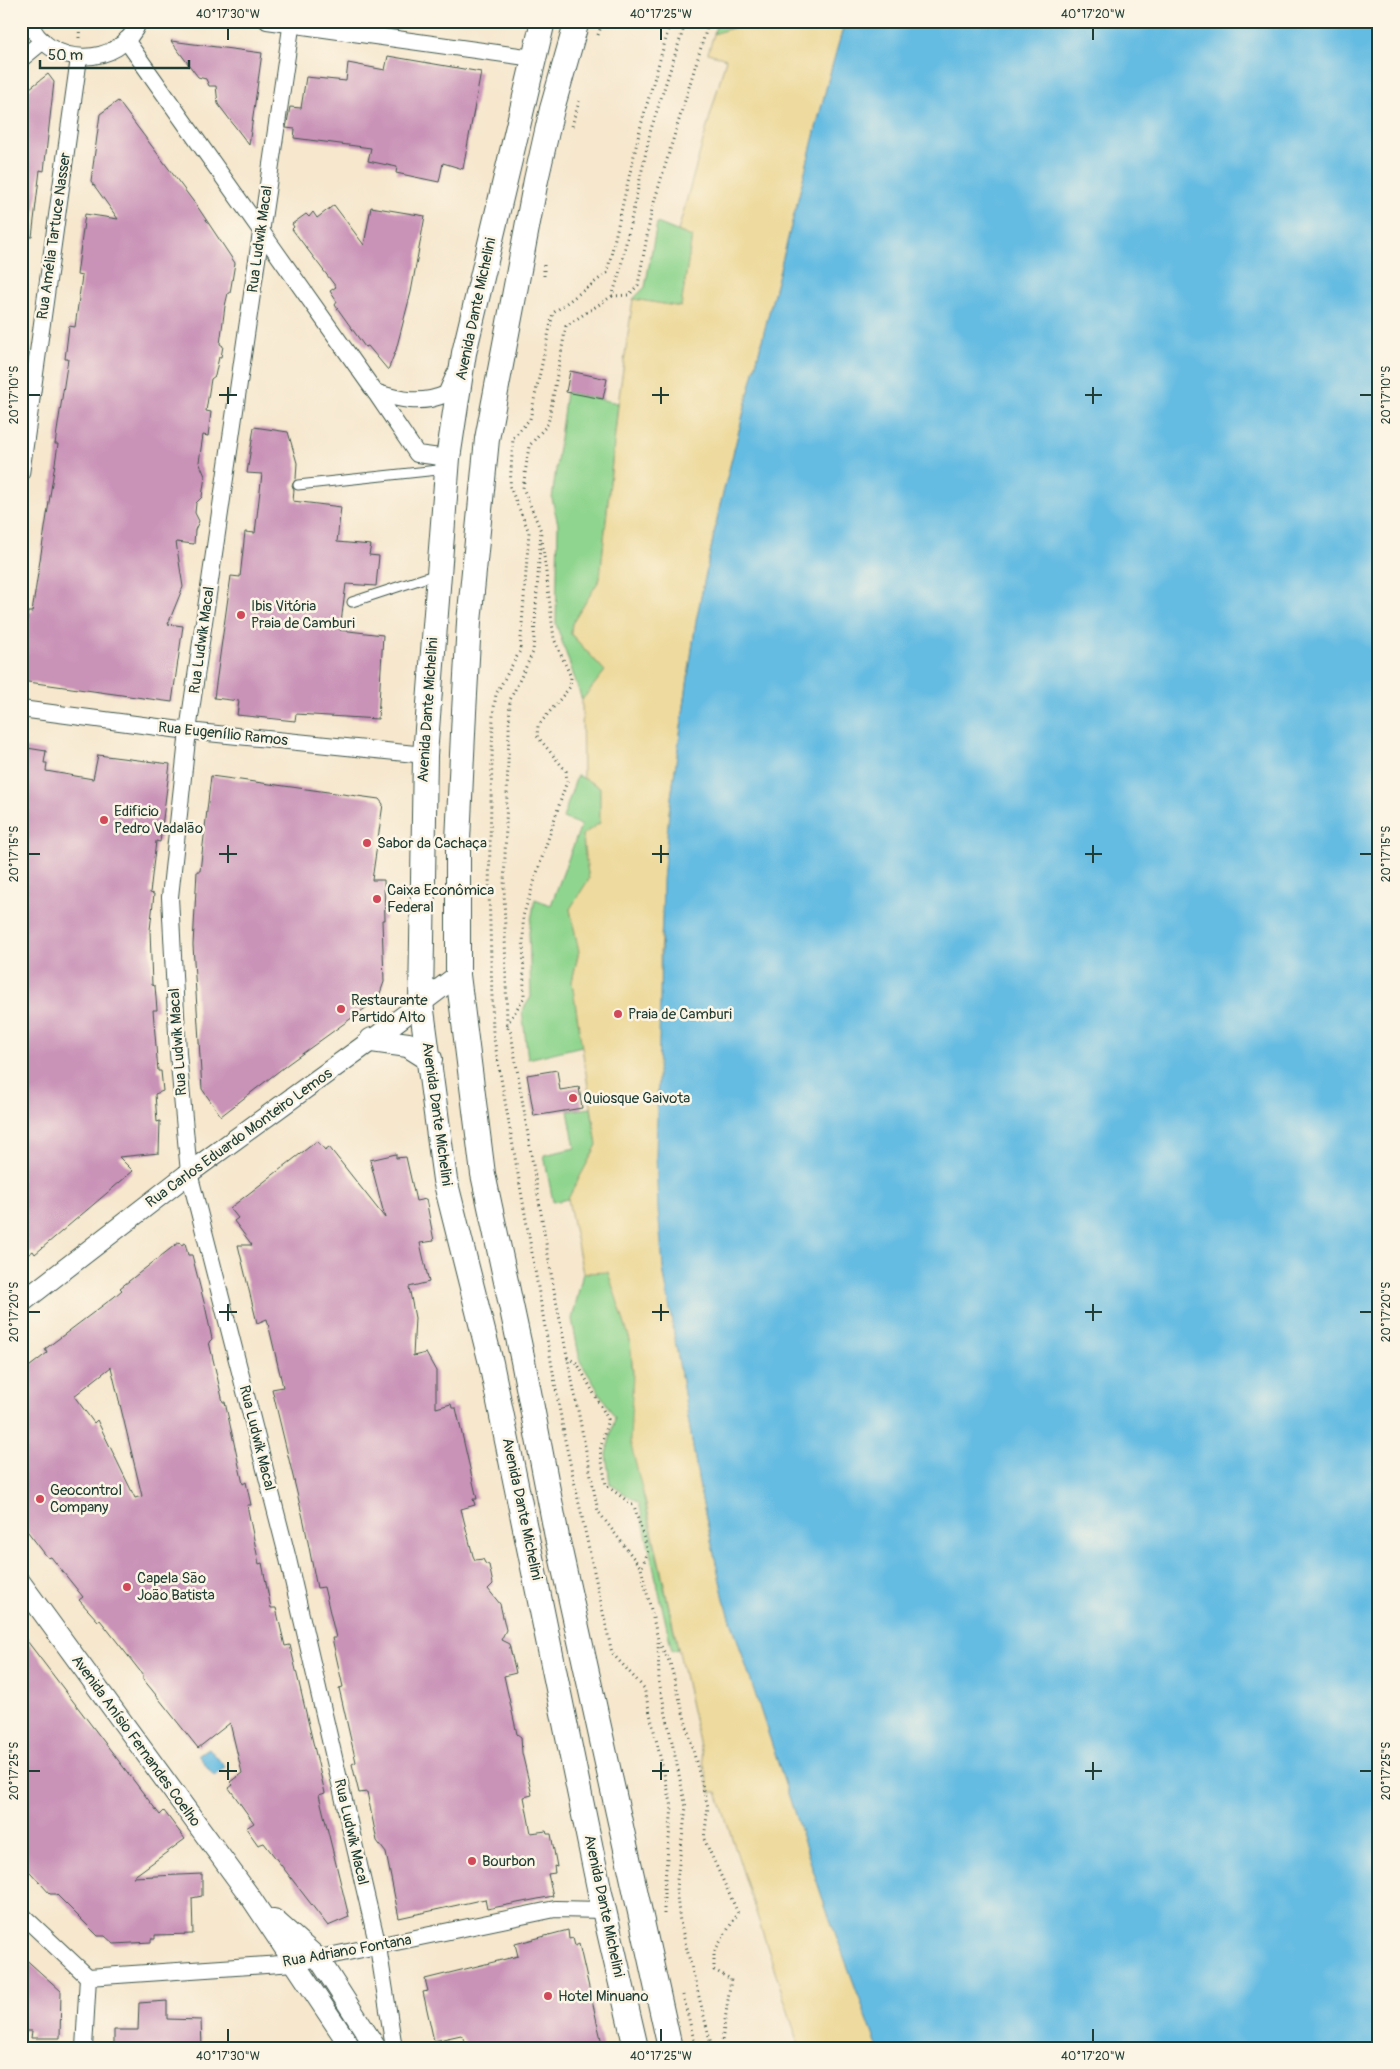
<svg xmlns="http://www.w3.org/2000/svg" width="1400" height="2069" viewBox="0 0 1400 2069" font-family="Pangolin,sans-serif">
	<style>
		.green { fill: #90d58f; stroke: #588962 }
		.sand { fill: #eeda9e; stroke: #868c69 }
		.water { fill: #65bce2; stroke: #427c8b }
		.building { fill: #c992b7; fill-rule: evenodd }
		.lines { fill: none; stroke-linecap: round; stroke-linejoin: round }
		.service-casing { stroke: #3f564b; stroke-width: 11 }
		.minor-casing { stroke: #3f564b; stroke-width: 18 }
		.tertiary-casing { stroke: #3f564b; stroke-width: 22 }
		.secondary-casing { stroke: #3f564b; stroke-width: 26 }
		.path { stroke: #3f564b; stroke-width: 3; stroke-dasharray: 1 4; stroke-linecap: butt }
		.service { stroke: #fff; stroke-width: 9 }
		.minor { stroke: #fff; stroke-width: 16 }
		.tertiary { stroke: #fff; stroke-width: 20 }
		.secondary { stroke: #fff; stroke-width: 24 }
		.ticks { fill: none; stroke: #1f3d34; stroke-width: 2 }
		.poi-dot { fill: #d1495b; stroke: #fcf5e5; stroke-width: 2 }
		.labels { text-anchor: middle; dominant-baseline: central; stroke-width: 5; stroke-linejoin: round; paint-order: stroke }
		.street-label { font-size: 15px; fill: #1f3d34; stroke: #fcf5e5 }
		.poi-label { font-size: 15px; fill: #1f3d34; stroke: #fcf5e5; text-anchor: start }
		.neatline { fill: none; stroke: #1f3d34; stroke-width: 2 }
		.ticks-label { font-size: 12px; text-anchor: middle; fill: #1f3d34 }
	</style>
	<rect width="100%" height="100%" fill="#fcf5e5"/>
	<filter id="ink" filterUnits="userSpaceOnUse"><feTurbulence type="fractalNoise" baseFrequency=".02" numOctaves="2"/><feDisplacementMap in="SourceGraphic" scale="10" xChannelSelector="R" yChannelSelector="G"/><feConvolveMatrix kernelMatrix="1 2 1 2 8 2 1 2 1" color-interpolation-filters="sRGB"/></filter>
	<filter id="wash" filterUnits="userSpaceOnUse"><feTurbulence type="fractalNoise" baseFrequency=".0096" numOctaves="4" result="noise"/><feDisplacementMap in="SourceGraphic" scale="20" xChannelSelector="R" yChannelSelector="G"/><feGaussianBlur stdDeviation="1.12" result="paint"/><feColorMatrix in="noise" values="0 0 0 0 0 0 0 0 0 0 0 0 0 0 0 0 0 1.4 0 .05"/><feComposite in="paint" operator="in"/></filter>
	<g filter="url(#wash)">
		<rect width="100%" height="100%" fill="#f6e7cd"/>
		<g class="green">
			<polygon points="717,21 745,21 744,24 714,34"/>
			<polygon points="657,223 692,237 681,307 633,299 645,287"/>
			<polygon points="566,392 618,403 600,579 572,624 571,634 605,671 582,700 556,624 558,524 552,499"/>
			<polygon points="577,775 600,787 600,823 582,835 589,879 570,909 579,951 572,982 582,1046 528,1059 522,1011 531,997 529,931 535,899 551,905 581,825 563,818"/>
			<polygon points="591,1108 597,1145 568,1199 553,1202 544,1155 575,1148 568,1111"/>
			<polygon points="608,1271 630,1340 643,1494 678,1649 672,1651 639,1503 610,1484 606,1454 615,1418 580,1361 572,1319 583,1273"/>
		</g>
		<polygon class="sand" points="745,21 845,21 829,77 720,505 696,621 669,812 660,952 663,1268 701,1495 724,1599 825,1906 878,2048 800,2048 717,1792 710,1792 649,1516 630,1441 633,1372 630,1340 608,1272 583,1273 568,1199 597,1145 572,982 579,951 570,909 589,879 582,835 600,823 600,787 583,778 582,700 605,671 571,634 572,624 600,579 619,397 633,299 681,307 692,237 678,231 726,59 708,53 714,34 744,24"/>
		<g class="water">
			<polygon points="845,21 1379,21 1379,2048 878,2048 825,1906 724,1599 701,1495 663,1268 658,1209 656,1155 663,880 669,812 696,621 720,505 829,77"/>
			<polygon points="209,1748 225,1767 214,1776 198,1755"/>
		</g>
		<g id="blocks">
			<g class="building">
				<polygon points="171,41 262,53 249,145 218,104 216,86 209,86 206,79 198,77"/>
				<polygon points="388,56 481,72 463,169 443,163 439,182 396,173 397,167 368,161 371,148 294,138 295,129 286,128 290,107 301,108 306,77 346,81 348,63 385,70"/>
				<polygon points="48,74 54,82 44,171 40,170 32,237 21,237 21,95"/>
				<polygon points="118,101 199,209 235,263 230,293 228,293 225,306 220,344 223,346 221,357 219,357 215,376 211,379 206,411 211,412 208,436 203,435 199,462 205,476 202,497 196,503 195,513 199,521 195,530 194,544 176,542 183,587 168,624 183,626 172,702 21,681 21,661 28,612 32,612 58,444 55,444 68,359 65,359 69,326 75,327 82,276 77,275 85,214 118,219 91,181 100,114"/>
				<polygon points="334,205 364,245 371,207 425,216 411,292 396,350 388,370 368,346 365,347 335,305 337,302 330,291 336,287 292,229 294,227 292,224 306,214 309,217 313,212 317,218"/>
				<polygon points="570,371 607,379 603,399 566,392"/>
				<polygon points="254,427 288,432 297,463 296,479 292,485 294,490 293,501 341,507 337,542 371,545 369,555 379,556 376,586 346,584 340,630 383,635 378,719 296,714 295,721 237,715 239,701 214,698 231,576 240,577 245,532 255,533 262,474 247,473"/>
				<polygon points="21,747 46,751 44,763 47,763 46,771 93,779 98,755 170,764 160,842 156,841 150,893 154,894 150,930 152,985 155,986 157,1010 153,1010 158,1071 161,1071 163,1091 155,1094 157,1122 160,1121 159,1153 119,1157 133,1171 35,1254 33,1251 21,1260"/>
				<polygon points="211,776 379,799 383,804 372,880 384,880 385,920 382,920 384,982 378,999 288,1064 221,1116 202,1089 193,945 197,871 200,871"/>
				<polygon points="557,1070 560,1090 579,1087 582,1108 534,1116 527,1075"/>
				<polygon points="317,1141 325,1150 329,1147 385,1218 370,1160 396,1154 396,1158 406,1157 416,1201 426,1199 434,1241 420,1243 429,1282 409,1287 415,1318 413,1356 426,1353 436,1371 436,1408 451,1404 452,1408 456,1408 477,1499 473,1499 475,1505 461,1509 473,1556 475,1560 483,1559 485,1563 489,1565 493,1584 488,1589 500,1604 506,1630 501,1640 509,1644 516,1673 504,1676 517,1734 521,1737 522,1753 532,1795 524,1797 531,1833 546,1831 547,1834 551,1834 557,1867 554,1866 555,1873 548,1874 553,1896 487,1909 485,1899 399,1918 386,1853 377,1841 367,1792 359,1793 352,1764 356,1762 339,1688 343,1687 332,1638 336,1638 324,1587 317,1588 304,1522 272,1389 283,1387 267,1319 257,1323 238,1245 252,1245 234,1221 238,1218 230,1208"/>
				<path d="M179,1242L181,1245L185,1243L188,1255H192L206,1310L212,1339L209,1342L223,1402H225L243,1484L246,1482L251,1505H247L259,1564L262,1563L271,1608H276L285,1646L290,1645L325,1793L319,1795L349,1917L328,1926L264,1843L258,1845L246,1828L254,1823L229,1788L233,1785L230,1782L242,1773L230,1723L198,1748L152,1690L143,1679V1675L100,1620L98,1621L79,1600L83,1597L51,1557L48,1558L21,1523V1373L47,1353L45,1349L114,1297L122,1290L120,1288ZM111,1367L142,1496L135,1498L97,1420L94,1423L74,1396Z"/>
				<polygon points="21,1633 160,1815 164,1811 185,1839 133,1877 202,1874 202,1896 192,1898 193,1934 155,1935 155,1939 151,1939 151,1942 114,1944 105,1936 98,1936 56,1894 50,1894 21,1862"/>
				<polygon points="568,1930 569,1939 573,1938 575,1946 579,1944 603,2048 469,2048 461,2035 434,2041 423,1992 428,1991 425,1979 518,1956 515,1944"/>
				<polygon points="21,1955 61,1991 60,2038 31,2038 32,2031 21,2031"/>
				<polygon points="167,2001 167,2019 201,2020 202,2048 114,2048 114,2030 138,2030 139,2003"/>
			</g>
		</g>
	</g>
	<g filter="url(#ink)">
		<use href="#blocks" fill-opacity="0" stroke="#3f564b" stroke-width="1"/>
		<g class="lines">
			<defs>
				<g id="service">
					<polyline points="298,485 447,469"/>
					<polyline points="352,602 437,574"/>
				</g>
				<g id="minor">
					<path d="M29,21C46,68 121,69 139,21"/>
					<polyline points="267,21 533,58"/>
					<polyline points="292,21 188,731 170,897 178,1053 189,1173 288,1559 378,1947 394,2048"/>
					<polyline points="126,40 375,392 417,454 448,458"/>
					<polyline points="21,59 43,41"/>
					<path d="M375,392C400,400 421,405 446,394L455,374"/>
					<polyline points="21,474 79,58"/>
					<polyline points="21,709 188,731 425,755"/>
					<polyline points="21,1914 88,1977"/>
					<polyline points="88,1977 295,1963 555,1909 604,1910"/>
					<polyline points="84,2048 88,1977"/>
				</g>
				<g id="tertiary">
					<polyline points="21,1303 189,1173 372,1040 458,975"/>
					<polyline points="21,1583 251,1898 351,2048"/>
					<polyline points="274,1919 319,1959 376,2048"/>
				</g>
				<g id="secondary">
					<polyline points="543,21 464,353 448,458 425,755 421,1003 445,1180 491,1363 600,1893 636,2048"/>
					<polyline points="577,21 552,109 536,180 487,439 469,622 464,712 458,841 458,975 483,1174 523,1361 557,1537 670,2048"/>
					<polyline points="372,1040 408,1045 430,1059"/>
				</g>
			</defs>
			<use href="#service" class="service-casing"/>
			<use href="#minor" class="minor-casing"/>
			<use href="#tertiary" class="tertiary-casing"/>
			<use href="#secondary" class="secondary-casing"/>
			<g class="path">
				<polyline points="686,21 651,129 619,275 612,296 566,326 548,424 529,446 523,488 541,531 533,652 510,700 504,887 507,1026 511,1033 553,1285 598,1511 641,1568 658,1639 659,1682 686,1807 676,1888 680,1922 712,2048"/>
				<polyline points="598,35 603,21"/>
				<polyline points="79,38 80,21"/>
				<polyline points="572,126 580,98"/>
				<polyline points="544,265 544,278"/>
				<polyline points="612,296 629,295 638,285 652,209 709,21"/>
				<polyline points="507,1025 524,997 523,916 567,781 566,771 537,736 538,726 570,687 571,677 554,639 542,539"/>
				<polyline points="567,1358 577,1363 608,1419 600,1450 606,1485 634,1506 648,1551 642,1567"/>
				<polyline points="659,1642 670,1663 708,1807 704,1839 738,1913 714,1952 714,1970 731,1979 721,2048"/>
				<polyline points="664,1914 664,1890 672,1807 644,1688 612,1653 565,1440 493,1033 489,888 493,715 496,694 520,651 529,532 510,487 513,438 530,419 553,313 607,273 641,125 671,21"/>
				<polyline points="683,1995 696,2048"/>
			</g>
			<use href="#service" class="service"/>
			<use href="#minor" class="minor"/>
			<use href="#tertiary" class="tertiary"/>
			<use href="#secondary" class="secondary"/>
		</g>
	</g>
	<path class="ticks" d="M228,28V40M661,28V40M1093,28V40M228,387V404M661,387V404M1093,387V404M28,395H40M219,395H237M652,395H669M1085,395H1102M1360,395H1372M228,845V863M661,845V863M1093,845V863M28,854H40M219,854H237M652,854H669M1085,854H1102M1360,854H1372M228,1304V1321M661,1304V1321M1093,1304V1321M28,1312H40M219,1312H237M652,1312H669M1085,1312H1102M1360,1312H1372M228,1762V1780M661,1762V1780M1093,1762V1780M28,1771H40M219,1771H237M652,1771H669M1085,1771H1102M1360,1771H1372M228,2029V2042M661,2029V2042M1093,2029V2042"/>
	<g class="poi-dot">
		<circle cx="241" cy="615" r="5"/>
		<circle cx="104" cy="820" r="5"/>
		<circle cx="367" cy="843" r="5"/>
		<circle cx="377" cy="899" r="5"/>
		<circle cx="341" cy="1009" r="5"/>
		<circle cx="618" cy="1014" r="5"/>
		<circle cx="573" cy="1098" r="5"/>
		<circle cx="40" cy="1499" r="5"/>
		<circle cx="127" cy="1587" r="5"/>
		<circle cx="472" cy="1861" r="5"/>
		<circle cx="548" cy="1996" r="5"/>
	</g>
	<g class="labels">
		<g class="street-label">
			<text transform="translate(54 236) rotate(-82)">Rua Amélia Tartuce Nasser</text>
			<text transform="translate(260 239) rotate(-82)">Rua Ludwik Macal</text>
			<text transform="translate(476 309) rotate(-78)">Avenida Dante Michelini</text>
			<text transform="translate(202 640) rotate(-82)">Rua Ludwik Macal</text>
			<text transform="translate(428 710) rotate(-86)">Avenida Dante Michelini</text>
			<text transform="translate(223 734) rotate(6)">Rua Eugenílio Ramos</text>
			<text transform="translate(178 1042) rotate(-94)">Rua Ludwik Macal</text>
			<text transform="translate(437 1114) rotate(82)">Avenida Dante Michelini</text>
			<text transform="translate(239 1138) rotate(-36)">Rua Carlos Eduardo Monteiro Lemos</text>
			<text transform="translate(257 1438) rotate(76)">Rua Ludwik Macal</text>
			<text transform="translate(522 1509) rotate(78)">Avenida Dante Michelini</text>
			<text transform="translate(136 1741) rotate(54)">Avenida Anísio Fernandes Coelho</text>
			<text transform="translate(351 1832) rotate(77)">Rua Ludwik Macal</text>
			<text transform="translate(604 1906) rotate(78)">Avenida Dante Michelini</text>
			<text transform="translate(347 1951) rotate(-10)">Rua Adriano Fontana</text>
		</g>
		<g class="poi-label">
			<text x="251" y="606">Ibis Vitória<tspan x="251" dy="17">Praia de Camburi</tspan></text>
			<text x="114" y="811">Edificio<tspan x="114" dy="17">Pedro Vadalão</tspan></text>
			<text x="377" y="843">Sabor da Cachaça</text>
			<text x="387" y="890">Caixa Econômica<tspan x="387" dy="17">Federal</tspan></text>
			<text x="351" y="1000">Restaurante<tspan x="351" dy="17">Partido Alto</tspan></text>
			<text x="628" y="1014">Praia de Camburi</text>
			<text x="583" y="1098">Quiosque Gaivota</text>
			<text x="50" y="1490">Geocontrol<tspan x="50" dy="17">Company</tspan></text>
			<text x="137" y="1578">Capela São<tspan x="137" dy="17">João Batista</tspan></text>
			<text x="482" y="1861">Bourbon</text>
			<text x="558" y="1996">Hotel Minuano</text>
		</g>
	</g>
	<rect width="1400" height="2069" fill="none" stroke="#fcf5e5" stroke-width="55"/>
	<path d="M40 60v8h149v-8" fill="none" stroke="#1f3d34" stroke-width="2.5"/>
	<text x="48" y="60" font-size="15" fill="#1f3d34" stroke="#fcf5e5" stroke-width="4" paint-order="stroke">50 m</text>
	<rect x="28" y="28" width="1344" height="2014" class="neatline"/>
	<g class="ticks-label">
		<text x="228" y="18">40°17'30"W</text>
		<text x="661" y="18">40°17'25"W</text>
		<text x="1093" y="18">40°17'20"W</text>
		<text transform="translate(14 395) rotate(-90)" y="4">20°17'10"S</text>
		<text transform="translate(1386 395) rotate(-90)" y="4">20°17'10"S</text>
		<text transform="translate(14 854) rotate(-90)" y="4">20°17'15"S</text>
		<text transform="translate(1386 854) rotate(-90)" y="4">20°17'15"S</text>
		<text transform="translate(14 1312) rotate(-90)" y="4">20°17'20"S</text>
		<text transform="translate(1386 1312) rotate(-90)" y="4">20°17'20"S</text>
		<text transform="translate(14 1771) rotate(-90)" y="4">20°17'25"S</text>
		<text transform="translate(1386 1771) rotate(-90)" y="4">20°17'25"S</text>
		<text x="228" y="2060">40°17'30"W</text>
		<text x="661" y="2060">40°17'25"W</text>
		<text x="1093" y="2060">40°17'20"W</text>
	</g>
</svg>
